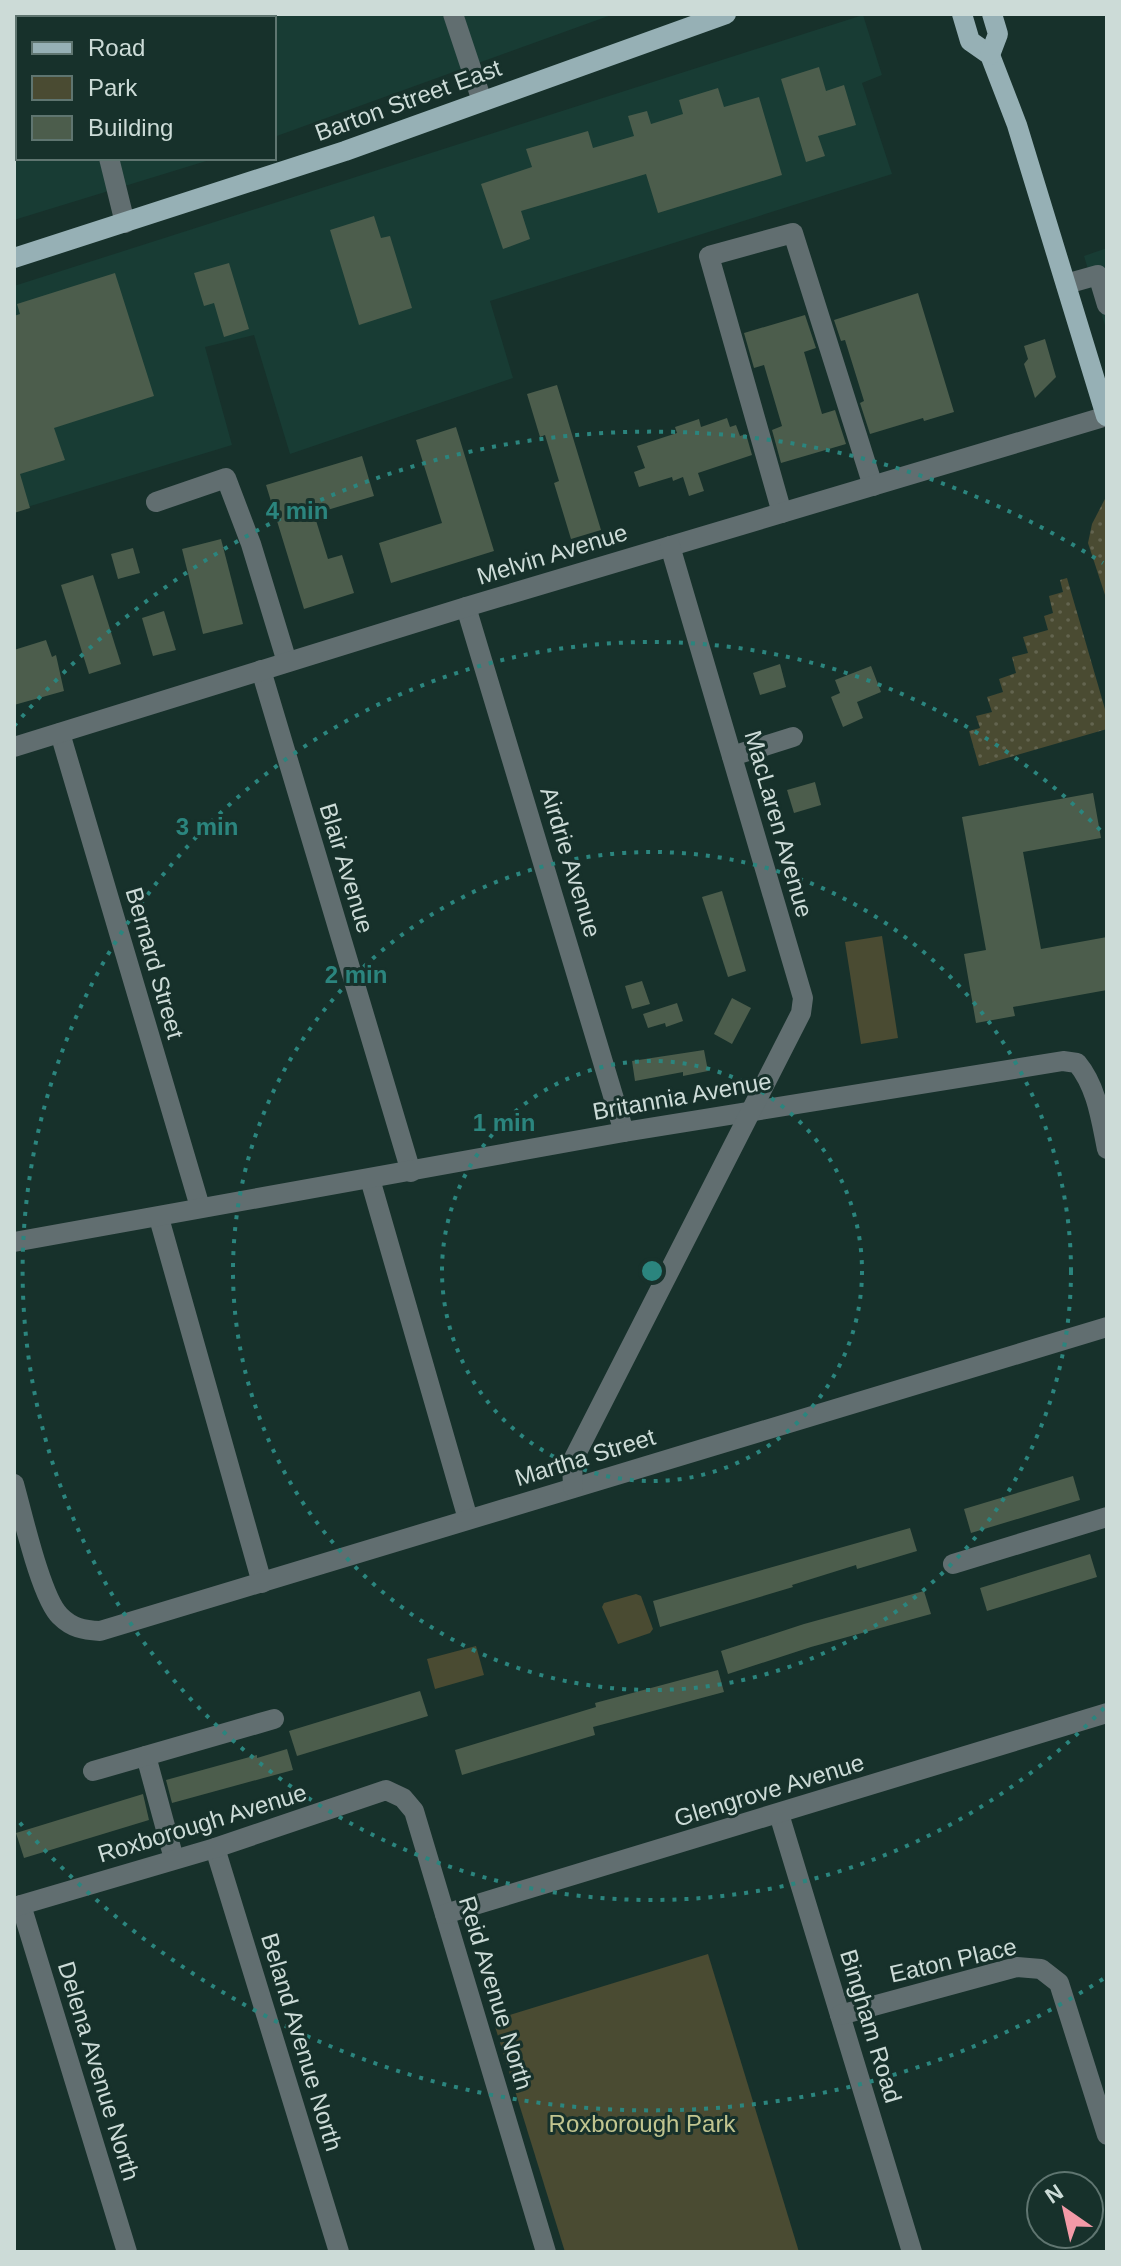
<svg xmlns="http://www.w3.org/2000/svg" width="1121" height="2266" viewBox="0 0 1121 2266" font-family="Helvetica,sans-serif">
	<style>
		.built { fill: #183c34 }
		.park { fill: #4a4b32 }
		.garden { fill: url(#garden-dots) }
		.building { fill: #4c5d4c }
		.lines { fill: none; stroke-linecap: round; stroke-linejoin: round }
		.minor { stroke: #616e70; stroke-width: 20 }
		.major { stroke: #96b0b5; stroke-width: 20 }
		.ring { fill: none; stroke: #2b857e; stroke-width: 4; stroke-dasharray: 4 8 }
		.labels { text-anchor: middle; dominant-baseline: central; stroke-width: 6; stroke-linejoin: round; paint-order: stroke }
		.street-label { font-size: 24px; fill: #ccdbd7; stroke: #17312b }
		.park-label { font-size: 24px; fill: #c2c590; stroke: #17312b }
		.centre { fill: #2b857e; stroke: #17312b; stroke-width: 4 }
		.ring-label { font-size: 24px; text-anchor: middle; font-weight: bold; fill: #2b857e; stroke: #17312b; stroke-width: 6; stroke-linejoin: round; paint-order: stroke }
	</style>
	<defs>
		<pattern id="garden-dots" width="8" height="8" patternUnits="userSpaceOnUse" patternTransform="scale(2)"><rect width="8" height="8" fill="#4a4b32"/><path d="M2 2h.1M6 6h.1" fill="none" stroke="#63644f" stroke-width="1.8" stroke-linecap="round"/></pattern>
	</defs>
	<rect width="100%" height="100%" fill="#17312b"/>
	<g class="built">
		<polygon points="14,14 614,14 274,137 274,18 18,18 18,158 216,158 14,220"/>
		<polygon points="863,15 882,75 862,83 892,174 490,301 513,378 290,454 254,335 205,347 232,445 14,511 14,286"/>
		<polygon points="1107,248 1107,332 1084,256"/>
	</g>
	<g class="park">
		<polygon points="882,936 898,1038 861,1044 845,942"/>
		<polygon points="636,1594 641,1596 653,1629 650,1633 618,1644 602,1607 604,1603"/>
		<polygon points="476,1646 484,1675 435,1689 427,1659"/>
		<polygon points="708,1954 799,2252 565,2252 493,2020"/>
	</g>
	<g class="garden">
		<polygon points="1107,495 1107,601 1088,543 1092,524"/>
		<polygon points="1067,578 1107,716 1107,729 979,766 969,731 980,728 976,716 992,712 987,697 1003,692 999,679 1016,673 1012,657 1028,653 1023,637 1048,630 1044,616 1053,613 1049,596 1063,592 1060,580"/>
	</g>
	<g class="building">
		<polygon points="819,67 826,91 844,85 856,125 818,136 825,156 806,162 781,79"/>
		<polygon points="718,88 724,107 759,97 782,175 658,213 646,174 521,211 530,239 503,249 481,184 532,167 526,149 588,131 593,148 634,136 628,116 647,111 651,124 683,114 679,100"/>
		<polygon points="374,216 381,238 390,236 412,308 359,325 330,230"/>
		<polygon points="229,263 249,329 224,337 214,303 204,306 194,273"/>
		<polygon points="115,273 154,396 54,428 65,460 20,474 30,508 14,513 14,316 20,314 17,304"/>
		<polygon points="918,293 954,412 924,421 923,418 870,434 860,403 864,401 845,340 841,341 834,320"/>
		<polygon points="805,315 816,348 804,352 822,414 835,410 846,444 781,463 772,430 782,426 764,365 754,368 744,333"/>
		<polygon points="1045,339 1056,377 1035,398 1024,364 1028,359 1024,346"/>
		<polygon points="557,385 601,530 571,539 554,483 559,481 545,435 540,437 527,394"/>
		<polygon points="727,418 730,427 736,425 740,436 746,434 752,455 698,473 704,491 689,496 683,477 673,481 672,477 639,487 634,472 645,468 637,446 677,433 675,427 699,419 701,427"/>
		<polygon points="456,427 494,551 391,583 379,543 442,523 416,440"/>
		<polygon points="362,456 374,496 314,514 328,559 342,555 354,593 304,609 266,485"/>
		<polygon points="221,539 243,624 203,634 182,549"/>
		<polygon points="133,548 140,573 118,579 111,554"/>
		<polygon points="93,575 121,664 89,674 61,585"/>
		<polygon points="164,611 176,650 153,656 142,618"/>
		<polygon points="46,640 52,657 56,655 64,691 14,705 14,650"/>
		<polygon points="780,664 786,687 760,695 753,673"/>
		<polygon points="871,666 881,692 857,702 863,718 843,727 831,697 840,693 835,680"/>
		<polygon points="815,782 821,805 794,813 787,790"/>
		<polygon points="1093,793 1101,838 1023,852 1041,949 1107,937 1107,990 1013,1007 1015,1016 976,1023 964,954 986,950 962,817"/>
		<polygon points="722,891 746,971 728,977 702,897"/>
		<polygon points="642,981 650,1004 632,1009 625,986"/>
		<polygon points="732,998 751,1008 732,1044 714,1034"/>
		<polygon points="677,1003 683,1021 666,1027 665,1023 648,1028 643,1014"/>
		<polygon points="704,1050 708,1071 683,1076 683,1072 635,1081 632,1061"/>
		<polygon points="1073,1476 1080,1500 971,1533 964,1509"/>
		<polygon points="910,1528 917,1551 857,1569 856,1565 792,1585 793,1587 660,1627 653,1601"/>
		<polygon points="1090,1554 1097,1577 987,1611 980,1588"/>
		<polygon points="924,1591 931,1614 811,1647 728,1674 721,1651 804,1624"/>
		<polygon points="718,1670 724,1692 593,1727 595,1735 462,1775 455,1750 596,1707 595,1703"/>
		<polygon points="420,1691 428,1716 297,1756 289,1731"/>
		<polygon points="287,1749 293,1770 172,1803 166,1780 257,1755 257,1758"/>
		<polygon points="143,1794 149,1820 24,1858 16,1833"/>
	</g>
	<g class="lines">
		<g class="minor">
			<polyline points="75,14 76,18"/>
			<polyline points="453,14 482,101"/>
			<polyline points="14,76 18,90"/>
			<polyline points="109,158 125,223"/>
			<polyline points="1066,284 1098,275 1107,305"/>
			<polyline points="156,502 226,478 251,544 287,662"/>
			<polyline points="782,513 709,256 793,233 873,486"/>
			<polyline points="466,607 624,1132"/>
			<polyline points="261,670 411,1172"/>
			<polyline points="60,733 200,1207"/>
			<polyline points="14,747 466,607 1107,416"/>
			<polyline points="732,756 793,737"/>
			<polyline points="370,1179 468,1519"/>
			<polyline points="159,1218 262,1583"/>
			<path d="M14,1242L624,1132L1063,1061L1077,1063C1097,1087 1101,1120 1107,1149"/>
			<path d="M14,1484C22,1512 41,1598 60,1616C72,1628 83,1630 100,1631L1107,1327"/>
			<polyline points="573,1487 572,1462 801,1013 803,998 670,546"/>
			<polyline points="953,1564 1107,1517"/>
			<polyline points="146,1756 174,1859"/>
			<polyline points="93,1771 274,1719"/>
			<polyline points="779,1814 912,2252"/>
			<polyline points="215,1848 339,2252"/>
			<polyline points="21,1905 127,2252"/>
			<polyline points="14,1907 215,1848 386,1790 403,1798 414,1811 546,2252"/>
			<polyline points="445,1914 1107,1713"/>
			<polyline points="840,2015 1017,1967 1041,1969 1059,1983 1107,2135"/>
		</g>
		<g class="major">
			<polyline points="962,14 970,41 990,55 1017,125 1106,416"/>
			<polyline points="990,55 998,34 992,14"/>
			<polyline points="14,258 345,151 726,14"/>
		</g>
	</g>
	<g class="ring">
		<circle cx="652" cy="1271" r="210"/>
		<circle cx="652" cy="1271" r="419"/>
		<path d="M1104 1708A629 629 0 1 1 1104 834"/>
		<path d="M1103 1979A839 839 0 0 1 14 1816M14 726A839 839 0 0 1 1103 563"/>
	</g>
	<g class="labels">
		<g class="street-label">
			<text transform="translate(408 100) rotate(-20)">Barton Street East</text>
			<text transform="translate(552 554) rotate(-17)">Melvin Avenue</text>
			<text transform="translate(779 824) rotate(74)">MacLaren Avenue</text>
			<text transform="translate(571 862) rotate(73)">Airdrie Avenue</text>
			<text transform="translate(347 868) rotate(73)">Blair Avenue</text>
			<text transform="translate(155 963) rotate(74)">Bernard Street</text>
			<text transform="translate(682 1096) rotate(-10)">Britannia Avenue</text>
			<text transform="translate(585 1457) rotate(-17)">Martha Street</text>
			<text transform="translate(769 1790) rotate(-17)">Glengrove Avenue</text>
			<text transform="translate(202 1823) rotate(-17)">Roxborough Avenue</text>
			<text transform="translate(953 1960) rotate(-13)">Eaton Place</text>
			<text transform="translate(496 1993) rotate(73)">Reid Avenue North</text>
			<text transform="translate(871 2026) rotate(73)">Bingham Road</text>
			<text transform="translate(302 2042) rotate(73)">Beland Avenue North</text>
			<text transform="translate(99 2071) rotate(73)">Delena Avenue North</text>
		</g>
		<g class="park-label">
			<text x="642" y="2123">Roxborough Park</text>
		</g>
	</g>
	<circle cx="652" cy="1271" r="12" class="centre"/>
	<g class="ring-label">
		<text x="297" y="519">4 min</text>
		<text x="207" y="835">3 min</text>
		<text x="356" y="983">2 min</text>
		<text x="504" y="1131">1 min</text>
	</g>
	<rect width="1121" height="2266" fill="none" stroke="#ccdbd7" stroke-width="32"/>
	<rect x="16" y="16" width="260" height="144" fill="#17312b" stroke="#5f7570" stroke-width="2"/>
	<rect x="32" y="42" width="40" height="12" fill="#96b0b5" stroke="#5f7570" stroke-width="2"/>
	<text x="88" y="56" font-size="24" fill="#ccdbd7">Road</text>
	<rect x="32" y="76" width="40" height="24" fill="#4a4b32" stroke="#5f7570" stroke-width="2"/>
	<text x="88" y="96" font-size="24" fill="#ccdbd7">Park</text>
	<rect x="32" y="116" width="40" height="24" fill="#4c5d4c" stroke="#5f7570" stroke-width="2"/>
	<text x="88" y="136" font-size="24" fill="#ccdbd7">Building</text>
	<g transform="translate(1065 2210) rotate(326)"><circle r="38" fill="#17312b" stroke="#5f7570" stroke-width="2"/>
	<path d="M0-6L14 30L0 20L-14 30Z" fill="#f39aa7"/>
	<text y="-12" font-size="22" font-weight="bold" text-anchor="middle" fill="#ccdbd7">N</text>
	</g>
</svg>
